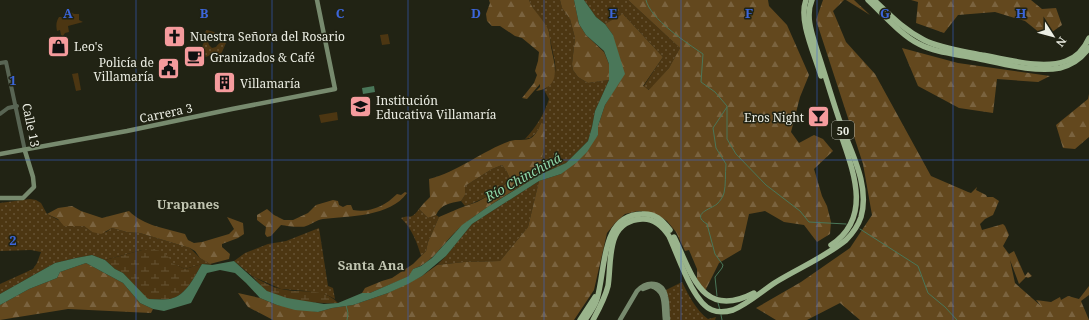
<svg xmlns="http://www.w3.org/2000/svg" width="1089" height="320" viewBox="0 0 1089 320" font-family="'Noto Serif',serif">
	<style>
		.grass { fill: url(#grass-dots) }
		.forest { fill: url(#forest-firs) }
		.wetland { fill: url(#wetland-marsh) }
		.green { fill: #4c3612 }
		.water { fill: #4a7759 }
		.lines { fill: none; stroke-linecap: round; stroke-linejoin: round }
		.stream { stroke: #4a7759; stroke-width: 1 }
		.tertiary { stroke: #586453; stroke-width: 4 }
		.secondary { stroke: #778a6e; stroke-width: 4.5 }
		.trunk { stroke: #9ab48c; stroke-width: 5.5 }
		.grid { fill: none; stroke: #3c66da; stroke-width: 1; stroke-opacity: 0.55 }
		.labels { text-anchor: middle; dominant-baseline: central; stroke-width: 3; stroke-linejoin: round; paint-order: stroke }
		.shield { fill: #212314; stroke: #afb1a6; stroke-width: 1 }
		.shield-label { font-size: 11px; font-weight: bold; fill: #eceee4 }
		.poi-label { font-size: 12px; fill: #eceee4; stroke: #212314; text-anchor: start }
		.street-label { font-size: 12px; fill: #eceee4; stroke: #212314 }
		.water-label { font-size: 13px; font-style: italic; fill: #8fd7a8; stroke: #212314 }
		.neighbourhood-label { font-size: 13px; font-weight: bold; fill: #c0c4b0; stroke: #212314 }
		.grid-label { font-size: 13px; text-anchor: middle; font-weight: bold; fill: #3c66da; stroke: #212314; stroke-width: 3; stroke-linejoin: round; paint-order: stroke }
	</style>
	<defs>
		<pattern id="grass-dots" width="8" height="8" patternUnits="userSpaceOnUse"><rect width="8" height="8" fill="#4c3612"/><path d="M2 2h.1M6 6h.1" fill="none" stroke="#665334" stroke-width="1.8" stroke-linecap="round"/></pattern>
		<pattern id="forest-firs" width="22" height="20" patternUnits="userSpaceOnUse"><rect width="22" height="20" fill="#63481e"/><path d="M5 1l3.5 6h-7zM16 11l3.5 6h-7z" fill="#7a633f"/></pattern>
		<pattern id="wetland-marsh" width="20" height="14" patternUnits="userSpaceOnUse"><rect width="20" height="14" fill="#4c3612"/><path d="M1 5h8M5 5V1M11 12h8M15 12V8" fill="none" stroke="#665334"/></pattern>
	</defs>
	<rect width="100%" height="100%" fill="#212314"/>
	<g class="grass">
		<path d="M529,0H560L562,8L570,19L575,38L572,64L573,70L578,77L588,83L609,80L595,111L592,127L588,141L566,163L539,175L544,148L541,123C538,131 534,138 525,139C536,127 544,115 549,99L544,90C561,75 555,64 551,44C550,40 550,33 548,29C543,19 533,11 529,0Z"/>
		<polygon points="584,0 628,0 680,48 669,68 650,90 643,87 663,57 624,15 605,24 596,17"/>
		<path d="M207,30L214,32L218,35L215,40C208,38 208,41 205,32Z"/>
		<path d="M204,42H208L209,45L212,48L216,47C219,43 221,41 226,43L222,52L217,57L212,54L206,57L202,54V47Z"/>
		<path d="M502,165L507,172L510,179C497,192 482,200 465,206L461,201L465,195V186L492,169Z"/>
		<polygon points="539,181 528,227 500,261 464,262 437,265 446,256 472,224"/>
		<polygon points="30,199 36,200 41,203 47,214 70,226 84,226 92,232 106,232 112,228 127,232 140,233 190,248 200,258 212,265 202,264 185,269 142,250 105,260 92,255 76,258 55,263 0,294 0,284 33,269 37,263 41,252 31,250 0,251 0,203"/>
		<path d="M419,209L428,218L436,215L439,217L428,242L426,251L421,256C417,242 412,229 401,218C411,214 410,221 419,209Z"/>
		<polygon points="319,228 328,286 333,288 335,299 327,295 307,291 281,289 252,276 234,261 245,253 268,244 286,241"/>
		<path d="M682,282C689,296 696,310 708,319L716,317L715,320H670L669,300L666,290Z"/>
	</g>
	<g class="forest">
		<path d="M489,0H529C533,11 543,18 548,29C550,34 550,41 551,47C555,66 562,87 536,91L540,87V84L527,99L522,98L534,83L537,75L535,71L538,61L539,52L522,38L515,36L500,26H492L487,21L486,14L490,3Z"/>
		<polygon points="560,0 574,0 579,24 586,35 604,52 609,64 609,80 588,83 578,77 573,70 572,64 575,38 570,19 562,8"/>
		<polygon points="628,0 768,0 769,6 787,25 809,75 800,97 791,132 799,143 814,135 823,139 833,151 814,169 822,196 827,206 831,222 830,234 817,242 804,225 784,222 765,211 749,214 741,250 719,263 705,291 697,279 697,269 689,250 685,251 676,232 667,221 661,217 647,212 638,211 625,214 615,223 607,233 594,290 574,320 273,320 248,307 238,293 260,298 277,305 318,312 332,308 353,305 388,293 422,276 437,265 464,262 500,261 528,227 539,181 561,174 598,135 598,126 605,105 614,90 613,35 605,24 623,14 663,57 643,86 649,90 669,68 680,48"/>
		<polygon points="823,0 844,0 833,11 846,42 875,74 931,176 968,192 971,193 977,187 976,190 986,195 987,197 993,197 999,201 993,215 985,219 980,224 982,230 1003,224 1005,226 1009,235 1003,246 1009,254 1014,251 1025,276 1028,272 1032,276 1028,278 1026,277 1019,284 1010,260 1015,283 1041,306 1036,300 1051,302 1060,297 1061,300 1068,296 1079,299 1089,286 1089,295 1081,301 1089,320 860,320 840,303 807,320 776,320 756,308 801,282 850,248 872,215 863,164 816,20"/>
		<polygon points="846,0 854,0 870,15"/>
		<polygon points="911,0 1031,0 1042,9 1056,8 1062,25 1045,37 1025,21 995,12 958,15 944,33 916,23 918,2"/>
		<polygon points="902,48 958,63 1050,76 1038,82 997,79 993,113 959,108 918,86"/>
		<polygon points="1089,94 1089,137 1075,149 1063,148 1056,125 1088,99"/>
		<path d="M541,123L545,124L544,148L539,175C513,191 487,206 463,225C446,238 435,262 413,269L410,276L370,293H362L365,288L382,281L392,278L413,264L426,251L428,242L439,217L460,208L477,202L490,195L500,189L510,179L507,172L502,165L492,169L465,186V195L461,201C450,203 441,204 436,215L428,218L419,209L424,203L430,197L429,179C458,172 482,151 510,141C516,139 526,141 531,138C536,135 539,128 541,123Z"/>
		<path d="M405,192L407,193C390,217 349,216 323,219C316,220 312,224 306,226C302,228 287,226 281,225L271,236L267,237L265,234L266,227L257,220V215L267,209L274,215L284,220H293L308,213L316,205L333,200L338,201L339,205L343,207L347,205H351L353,210C370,213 385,206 397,194L401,195Z"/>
		<path d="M72,206L81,211L102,218L129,211C144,226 165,228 185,234L188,240L194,243L202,242L229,234L234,229L227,217L243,223L244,234L238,238L222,244V247L230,254L229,259L210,264L200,258L195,251L190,248L140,233L127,232L112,228L101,234L92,232L84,226H64L58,219L47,214L58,208Z"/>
		<polygon points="86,263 123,283 140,303 153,309 151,313 68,309 0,320 0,305 29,289 57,278 60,272"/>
	</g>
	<g class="wetland">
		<path d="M142,250C155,249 166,249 172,263L185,269L202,264C194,277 187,295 170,299C163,300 155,299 147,299L123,273L115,269L105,260Z"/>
		<path d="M252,276C261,281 271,287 281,289C300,294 322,286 338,303C321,304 282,301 267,291C262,288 257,281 252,276Z"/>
	</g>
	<g class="green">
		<path d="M71,12L74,14H79V20L83,22L68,26L69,32L65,33L63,36L61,35L60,30L57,31C56,25 56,22 59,17H66L67,14Z"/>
		<polygon points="388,34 390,44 382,45 380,35"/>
		<polygon points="78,73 81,90 76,91 72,74"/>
		<polygon points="337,112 338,120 321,123 319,115"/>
	</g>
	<g class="water">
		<path d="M574,0H584L596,17L605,24L613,35L625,74L605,105L598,126V135L587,152L576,163L561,174L539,181L472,224L446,256L422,276L408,284L388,293L353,305L332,308L318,312L295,310L277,305L260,298L246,283L235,273L220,270L207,273L191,303L164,311L153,309L140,303L123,283L86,263L60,272L57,278L29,289L0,305V294L55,263L76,258L92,255L105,260L115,269L123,273L148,299C155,299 163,300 170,299C187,295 194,277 202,264L212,265L234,261L267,291L287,298L324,304L338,303L362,293H370L409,276L413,269L421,266L432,258L462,225L489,206L539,175L566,163L588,141L592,127L595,111L609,80V64L604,51L586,35L579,24Z"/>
		<polygon points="374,86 375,92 363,94 362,88"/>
	</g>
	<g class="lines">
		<g class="stream">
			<path d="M646,0C650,19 687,43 703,54L701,82L715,92L727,106V139L736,154L766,185L800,211L809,222L846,224"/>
			<polyline points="860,229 918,266 928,293 945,307 957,320"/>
			<path d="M717,296L715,277L722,268L723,265L715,254L707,224C690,214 711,209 717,204C720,201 723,197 724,193C726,185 725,174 726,164L716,148L713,128L727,107"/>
			<polyline points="718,303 720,310"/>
			<polyline points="346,305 348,313 347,320"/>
			<polyline points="721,315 722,320"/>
		</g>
		<g class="tertiary">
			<polyline points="0,63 6,62 25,151"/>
			<polyline points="0,114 8,108 17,106"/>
		</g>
		<g class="secondary">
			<polyline points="0,154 127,131 232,109 335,89 317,0"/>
			<polyline points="0,198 23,198 34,187 33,177 25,151"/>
			<path d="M643,289L651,286C667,291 663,306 665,320"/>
			<path d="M620,320L637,291C647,280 663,281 666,297C668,305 667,313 668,320"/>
		</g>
		<g class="trunk">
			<path d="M806,0C798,20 815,55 821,76"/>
			<path d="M868,0C883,14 901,35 919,44C936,53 956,54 975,58C1000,63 1035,73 1060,68C1072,65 1082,58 1089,48"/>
			<path d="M874,0C890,15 904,30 924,40C942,49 963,51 982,55C1007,59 1042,70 1066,61C1077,57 1085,47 1089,38"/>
			<path d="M674,237C692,274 702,320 754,293"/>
			<path d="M831,245C872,218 854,173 841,135"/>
			<polyline points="580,320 595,297"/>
			<path d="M585,320C590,313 595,306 597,299C606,270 600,215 642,214C655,213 662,220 670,230"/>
			<path d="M593,320C599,309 605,298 608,286C612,261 605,221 642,219C655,218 663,227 669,236C678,255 693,303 712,310C719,313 726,312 733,310C748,304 762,291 776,282C799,268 825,257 846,240C852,234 858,226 861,217C871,182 847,146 837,113C830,92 824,71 817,50C812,34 805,16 812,0"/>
		</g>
	</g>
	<path class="grid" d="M136,0V320M272,0V320M408,0V320M544,0V320M681,0V320M817,0V320M953,0V320M0,160H1089"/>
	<defs>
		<symbol id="church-square" viewBox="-11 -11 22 22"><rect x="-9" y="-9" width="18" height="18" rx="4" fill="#f59b9d" stroke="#212314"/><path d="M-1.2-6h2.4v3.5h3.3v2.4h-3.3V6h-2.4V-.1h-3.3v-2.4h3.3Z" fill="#111"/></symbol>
		<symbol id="shop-square" viewBox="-11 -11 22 22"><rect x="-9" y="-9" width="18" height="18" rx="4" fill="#f59b9d" stroke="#212314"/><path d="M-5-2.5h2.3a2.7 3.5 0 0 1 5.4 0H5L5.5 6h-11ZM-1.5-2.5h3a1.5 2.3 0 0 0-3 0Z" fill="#111"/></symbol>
		<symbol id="cafe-square" viewBox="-11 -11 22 22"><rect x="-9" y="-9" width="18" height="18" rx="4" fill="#f59b9d" stroke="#212314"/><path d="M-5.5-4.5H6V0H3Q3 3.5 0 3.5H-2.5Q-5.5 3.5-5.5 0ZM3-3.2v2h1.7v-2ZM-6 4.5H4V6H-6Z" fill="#111"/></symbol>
		<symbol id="civic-square" viewBox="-11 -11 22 22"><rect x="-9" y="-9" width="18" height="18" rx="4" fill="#f59b9d" stroke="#212314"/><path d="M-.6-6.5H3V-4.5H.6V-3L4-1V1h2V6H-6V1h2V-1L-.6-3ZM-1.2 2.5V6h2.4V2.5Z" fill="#111"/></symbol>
		<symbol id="building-square" viewBox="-11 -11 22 22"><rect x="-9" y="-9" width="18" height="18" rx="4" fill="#f59b9d" stroke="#212314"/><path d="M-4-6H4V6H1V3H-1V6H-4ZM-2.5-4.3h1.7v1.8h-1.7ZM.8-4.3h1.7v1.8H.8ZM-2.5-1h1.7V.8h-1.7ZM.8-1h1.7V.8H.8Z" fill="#111"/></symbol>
		<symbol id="school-square" viewBox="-11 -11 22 22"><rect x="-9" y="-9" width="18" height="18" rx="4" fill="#f59b9d" stroke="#212314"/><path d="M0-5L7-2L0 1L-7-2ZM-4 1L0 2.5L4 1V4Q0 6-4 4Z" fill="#111"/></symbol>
		<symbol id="bar-square" viewBox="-11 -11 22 22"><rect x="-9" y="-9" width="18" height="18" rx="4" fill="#f59b9d" stroke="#212314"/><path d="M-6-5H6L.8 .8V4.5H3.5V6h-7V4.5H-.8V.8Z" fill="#111"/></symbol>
	</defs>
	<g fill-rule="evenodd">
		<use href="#church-square" x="162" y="24" width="25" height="25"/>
		<use href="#shop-square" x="46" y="34" width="25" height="25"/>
		<use href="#cafe-square" x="182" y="44" width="25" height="25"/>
		<use href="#civic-square" x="156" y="56" width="25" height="25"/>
		<use href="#building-square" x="212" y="70" width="25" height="25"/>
		<use href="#school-square" x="348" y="94" width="25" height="25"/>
		<use href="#bar-square" x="806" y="104" width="25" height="25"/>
	</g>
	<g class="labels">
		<rect class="shield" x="832" y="121" width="22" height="18" rx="3"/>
		<g class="shield-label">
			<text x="843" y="130">50</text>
		</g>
		<g class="poi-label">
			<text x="190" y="36">Nuestra Señora del Rosario</text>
			<text x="74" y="46">Leo's</text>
			<text x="210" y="57">Granizados &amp; Café</text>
			<text x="154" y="62" text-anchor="end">Policía de<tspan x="154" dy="14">Villamaría</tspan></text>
			<text x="240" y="83">Villamaría</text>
			<text x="376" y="100">Institución<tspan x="376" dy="14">Educativa Villamaría</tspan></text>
			<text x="804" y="117" text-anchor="end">Eros Night</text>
		</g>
		<g class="street-label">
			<text transform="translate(166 113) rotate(-12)">Carrera 3</text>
			<text transform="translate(31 125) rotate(78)">Calle 13</text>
		</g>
		<g class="water-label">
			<text transform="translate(523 177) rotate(-29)">Río Chinchiná</text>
		</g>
		<g class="neighbourhood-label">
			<text x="188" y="204">Urapanes</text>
			<text x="371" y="265">Santa Ana</text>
		</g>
	</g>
	<g class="grid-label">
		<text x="68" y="18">A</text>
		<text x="204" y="18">B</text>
		<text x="340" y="18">C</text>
		<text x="476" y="18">D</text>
		<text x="613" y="18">E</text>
		<text x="749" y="18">F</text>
		<text x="885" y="18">G</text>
		<text x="1021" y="18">H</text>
		<text x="13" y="85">1</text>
		<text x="13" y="245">2</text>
	</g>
	<g transform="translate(1053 36) rotate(126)" stroke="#212314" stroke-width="3" paint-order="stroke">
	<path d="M0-3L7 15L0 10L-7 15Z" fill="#eceee4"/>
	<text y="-6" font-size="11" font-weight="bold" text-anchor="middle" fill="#eceee4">N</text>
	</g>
</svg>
